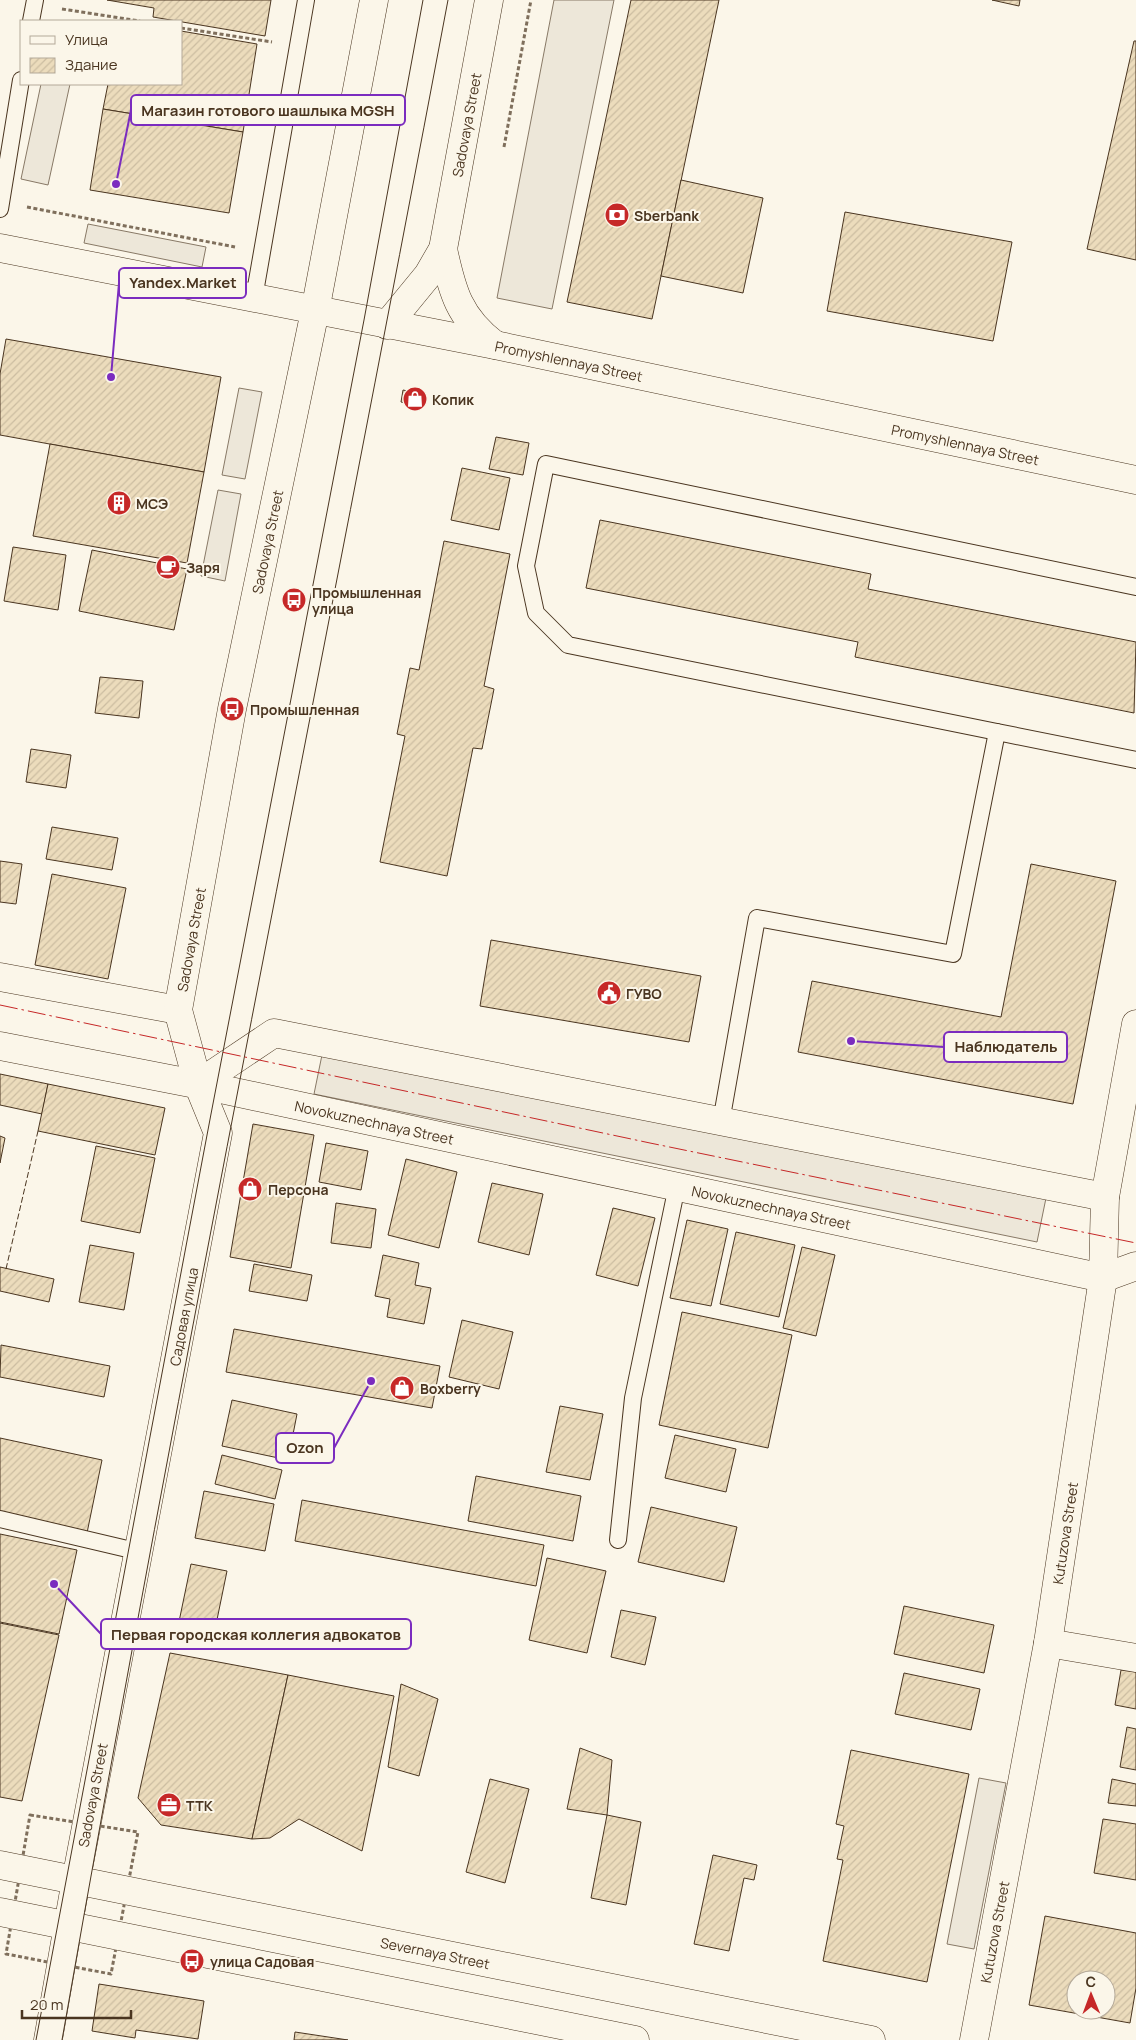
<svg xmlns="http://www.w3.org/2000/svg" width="1136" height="2040" viewBox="0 0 1136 2040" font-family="Manrope,sans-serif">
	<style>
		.parking { fill: #ede7d9; stroke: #887966 }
		.building { fill: url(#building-hatch); stroke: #4a3520; fill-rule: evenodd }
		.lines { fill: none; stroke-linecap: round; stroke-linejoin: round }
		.service-casing { stroke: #4a3520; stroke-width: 18 }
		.minor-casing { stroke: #4a3520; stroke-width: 29 }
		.secondary-casing { stroke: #4a3520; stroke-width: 29 }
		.primary-casing { stroke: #4a3520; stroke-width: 29 }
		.path { stroke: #7f6f5c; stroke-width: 3; stroke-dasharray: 4 2.5; stroke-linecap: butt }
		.service { stroke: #fbf6e9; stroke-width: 16 }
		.minor { stroke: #fbf6e9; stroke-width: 28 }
		.secondary { stroke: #fbf6e9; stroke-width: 28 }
		.primary { stroke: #fbf6e9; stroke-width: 28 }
		.tram { stroke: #4a3520; stroke-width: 1 }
		.fence { stroke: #4a3520; stroke-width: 1; stroke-dasharray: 6 2.5; stroke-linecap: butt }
		.power { stroke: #c62828; stroke-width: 1; stroke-dasharray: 18 4 2.5 4; stroke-linecap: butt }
		.labels { text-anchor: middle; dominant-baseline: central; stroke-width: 4; stroke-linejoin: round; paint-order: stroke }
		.street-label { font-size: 14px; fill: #4a3520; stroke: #fbf6e9 }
		.poi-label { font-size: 14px; font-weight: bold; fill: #4a3520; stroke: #fbf6e9; text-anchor: start }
		.leader { fill: none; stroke: #7b2cbf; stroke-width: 2 }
		.callout-dot { fill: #7b2cbf; stroke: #fbf6e9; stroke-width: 2 }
		.callout { fill: #fbf6e9; stroke: #7b2cbf; stroke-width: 2 }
		.callout-label { font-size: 15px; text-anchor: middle; font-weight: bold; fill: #4a3520 }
	</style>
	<defs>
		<pattern id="building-hatch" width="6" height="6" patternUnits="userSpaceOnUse" patternTransform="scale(1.25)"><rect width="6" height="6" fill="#ecdcbc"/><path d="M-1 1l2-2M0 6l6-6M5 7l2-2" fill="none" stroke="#ccbda1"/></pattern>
	</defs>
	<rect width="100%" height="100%" fill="#fbf6e9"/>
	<g class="parking">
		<polygon points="554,0 614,0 552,309 497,298"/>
		<polygon points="41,84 70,84 48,185 21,179"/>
		<polygon points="88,224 206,247 202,267 84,243"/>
		<polygon points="239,388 262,392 245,479 222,475"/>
		<polygon points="218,490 241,494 225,581 201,576"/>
		<polygon points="323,1050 1046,1198 1037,1242 314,1094"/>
		<polygon points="979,1778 1006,1783 974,1949 947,1944"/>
	</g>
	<g class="building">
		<polygon points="107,0 271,0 265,36 153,17 154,8"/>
		<polygon points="631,0 719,0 652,319 567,302"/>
		<polygon points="992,0 1020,0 1019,6"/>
		<polygon points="181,31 257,44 243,132 103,109 108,84 181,84"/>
		<polygon points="1134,41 1136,41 1136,260 1087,249"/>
		<polygon points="103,109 243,132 229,213 90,190"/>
		<polygon points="681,180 763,198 743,293 661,276"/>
		<polygon points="845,212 1012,242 993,341 827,311"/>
		<polygon points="6,339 221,377 204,472 0,435 0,374"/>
		<polygon points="403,390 426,395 423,407 401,402"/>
		<polygon points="496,437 529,443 523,475 489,469"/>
		<polygon points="50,444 204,472 187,563 33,536"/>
		<polygon points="462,468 510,478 499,530 451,520"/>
		<polygon points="600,520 871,574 868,589 1136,642 1134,713 855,657 858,642 586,588"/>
		<polygon points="444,541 510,554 484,686 494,689 482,749 473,748 447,876 380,862 405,736 397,734 410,668 419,670"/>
		<polygon points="13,547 66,555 58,610 4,601"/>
		<polygon points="92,550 187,569 174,630 79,611"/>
		<polygon points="100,677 143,681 139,718 95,713"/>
		<polygon points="31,749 71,755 66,788 26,782"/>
		<polygon points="52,827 118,838 112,870 46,859"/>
		<polygon points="0,861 22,864 16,904 0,902"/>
		<polygon points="1031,864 1116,881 1073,1104 798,1052 812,981 1001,1017"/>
		<polygon points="52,874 126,888 108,979 35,965"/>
		<polygon points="491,940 701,976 689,1042 480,1006"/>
		<polygon points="0,1074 48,1084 42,1114 0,1105"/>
		<polygon points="48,1084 165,1108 155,1155 38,1131"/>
		<polygon points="253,1124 314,1135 291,1268 230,1257"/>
		<polygon points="0,1136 5,1138 0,1163"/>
		<polygon points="326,1143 368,1151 361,1190 319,1182"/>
		<polygon points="96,1146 155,1158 140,1233 81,1221"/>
		<polygon points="406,1159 457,1172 439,1248 388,1235"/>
		<polygon points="492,1183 543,1194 529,1255 478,1242"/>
		<polygon points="336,1203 376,1209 371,1248 331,1243"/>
		<polygon points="613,1208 655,1218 638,1286 596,1275"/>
		<polygon points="687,1220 728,1229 711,1306 670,1298"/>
		<polygon points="736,1232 795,1245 779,1317 720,1304"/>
		<polygon points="90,1245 134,1253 124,1310 79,1302"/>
		<polygon points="802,1247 835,1255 816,1336 783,1328"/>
		<polygon points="383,1255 419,1263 415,1285 431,1288 424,1324 387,1317 390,1299 375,1296"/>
		<polygon points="254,1264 312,1275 307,1301 249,1291"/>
		<polygon points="0,1267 54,1279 49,1302 0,1291"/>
		<polygon points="682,1312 792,1335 768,1448 659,1425"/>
		<polygon points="462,1320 513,1332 499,1389 449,1377"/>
		<polygon points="234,1329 440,1366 432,1408 226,1372"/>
		<polygon points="1,1345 110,1366 104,1397 0,1377"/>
		<polygon points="232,1400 297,1414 288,1460 222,1446"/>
		<polygon points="560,1406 603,1414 590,1480 546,1472"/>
		<polygon points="675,1435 736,1449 726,1492 665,1478"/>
		<polygon points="0,1438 102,1460 87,1533 0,1514"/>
		<polygon points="222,1455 282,1470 275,1499 215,1484"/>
		<polygon points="476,1476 581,1496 573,1541 468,1521"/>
		<polygon points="204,1491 274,1504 265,1551 195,1538"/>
		<polygon points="302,1500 544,1545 536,1586 295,1541"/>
		<polygon points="651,1507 737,1527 724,1582 638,1562"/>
		<polygon points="0,1534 77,1550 59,1634 0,1622"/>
		<polygon points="547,1558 606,1571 587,1653 529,1640"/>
		<polygon points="191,1564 227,1571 212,1644 176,1636"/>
		<polygon points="904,1606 994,1625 984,1673 894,1654"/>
		<polygon points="621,1610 656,1617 645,1665 611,1657"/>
		<polygon points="0,1623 59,1635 22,1801 0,1797"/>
		<polygon points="170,1653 288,1675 252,1839 161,1825 138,1798"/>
		<polygon points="1121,1670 1136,1672 1136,1709 1115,1705"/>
		<polygon points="904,1673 980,1689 971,1730 895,1714"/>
		<polygon points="288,1675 394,1696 362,1851 299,1819 270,1838 252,1839"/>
		<polygon points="401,1684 438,1699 419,1776 388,1767"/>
		<polygon points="1127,1727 1136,1729 1136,1770 1120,1767"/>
		<polygon points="580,1748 612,1760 607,1815 567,1809"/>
		<polygon points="851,1750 969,1774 927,1982 823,1961 843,1860 837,1859 844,1826 836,1824"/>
		<polygon points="490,1779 529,1789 505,1883 466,1872"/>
		<polygon points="1112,1779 1136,1784 1136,1806 1108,1803"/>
		<polygon points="607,1815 641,1822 626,1905 591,1898"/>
		<polygon points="1103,1819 1136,1824 1136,1880 1094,1873"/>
		<polygon points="713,1855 757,1865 754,1880 744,1878 729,1951 694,1944"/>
		<path d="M1045,1916L1136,1933V1988L1130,2023L1029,2005ZM1076,1980H1106V2010H1076Z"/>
		<polygon points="99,1984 204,2001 198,2039 136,2030 135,2038 92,2031"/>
		<polygon points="295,2032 348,2040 294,2040"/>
	</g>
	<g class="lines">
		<defs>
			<g id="service">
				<polyline points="31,21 35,0"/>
				<polyline points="0,209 21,80"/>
				<polyline points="254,298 306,0"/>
				<polyline points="997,732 568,645 536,613 526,566 546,464 1136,587"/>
				<polyline points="721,1122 757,918 953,954 997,732 1136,760"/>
				<polyline points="0,1519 140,1552"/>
				<polyline points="618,1540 633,1398 677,1186"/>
			</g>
			<g id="minor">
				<polyline points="0,977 178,1010"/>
				<path id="s1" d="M0,1046L216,1088L1103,1278L1136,1266"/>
				<polyline points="198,1084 274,1033 1105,1197"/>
				<polyline points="1048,1643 1136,1658"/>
				<path id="s2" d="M48,2040L76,1880L218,1133L198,1084L178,1010L232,709L315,311"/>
				<path id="s3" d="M974,2040L1048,1643L1103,1278L1105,1197L1136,1024"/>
			</g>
			<g id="secondary">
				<path id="s4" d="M0,248L495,345L1136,480"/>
				<path d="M443,249C452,291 459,318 495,345"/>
				<polyline points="315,311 374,0"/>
				<path id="s5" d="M387,325L428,275L443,249L489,0"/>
			</g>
			<g id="primary">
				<path id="s6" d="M0,1865L871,2040"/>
				<polyline points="0,1912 635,2040"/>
			</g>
		</defs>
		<use href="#service" class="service-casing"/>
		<use href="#minor" class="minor-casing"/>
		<use href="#secondary" class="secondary-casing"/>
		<use href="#primary" class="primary-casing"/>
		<g class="path">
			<polyline points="62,9 140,21"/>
			<polyline points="181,28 272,42"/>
			<polyline points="504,147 531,0"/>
			<polyline points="27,207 235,247"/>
			<polygon points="30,1815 138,1832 111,1974 6,1954"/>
		</g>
		<use href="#service" class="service"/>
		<use href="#minor" class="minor"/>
		<use href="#secondary" class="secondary"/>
		<use href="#primary" class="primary"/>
		<g class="tram">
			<polyline points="36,2040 211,1114 364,320 423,0"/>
			<path d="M62,2040C181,1358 320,680 448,0"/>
		</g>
		<polyline class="fence" points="6,1269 38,1131"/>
		<polyline class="power" points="0,1005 650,1143 1136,1243"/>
	</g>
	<defs>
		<symbol id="bank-disc" viewBox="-11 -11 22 22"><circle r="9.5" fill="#c62828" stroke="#fbf6e9"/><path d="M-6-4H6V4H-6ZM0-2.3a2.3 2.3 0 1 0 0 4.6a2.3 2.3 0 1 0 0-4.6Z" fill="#fff"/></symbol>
		<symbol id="shop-disc" viewBox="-11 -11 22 22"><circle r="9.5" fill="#c62828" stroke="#fbf6e9"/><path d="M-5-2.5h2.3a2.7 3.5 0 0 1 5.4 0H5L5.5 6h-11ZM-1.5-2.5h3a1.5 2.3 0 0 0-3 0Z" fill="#fff"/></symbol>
		<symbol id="building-disc" viewBox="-11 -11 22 22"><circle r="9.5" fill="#c62828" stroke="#fbf6e9"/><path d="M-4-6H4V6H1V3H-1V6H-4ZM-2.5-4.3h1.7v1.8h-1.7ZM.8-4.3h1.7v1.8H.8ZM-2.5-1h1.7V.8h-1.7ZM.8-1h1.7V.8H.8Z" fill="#fff"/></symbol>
		<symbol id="cafe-disc" viewBox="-11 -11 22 22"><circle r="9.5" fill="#c62828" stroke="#fbf6e9"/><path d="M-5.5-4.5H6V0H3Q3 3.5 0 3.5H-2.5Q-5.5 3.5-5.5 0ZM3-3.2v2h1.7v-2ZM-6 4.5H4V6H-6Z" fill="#fff"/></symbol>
		<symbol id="bus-disc" viewBox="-11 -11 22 22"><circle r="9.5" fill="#c62828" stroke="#fbf6e9"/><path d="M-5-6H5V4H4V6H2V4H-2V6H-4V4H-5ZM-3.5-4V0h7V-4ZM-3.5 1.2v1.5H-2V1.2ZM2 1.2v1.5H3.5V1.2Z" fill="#fff"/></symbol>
		<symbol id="civic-disc" viewBox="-11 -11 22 22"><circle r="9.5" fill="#c62828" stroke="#fbf6e9"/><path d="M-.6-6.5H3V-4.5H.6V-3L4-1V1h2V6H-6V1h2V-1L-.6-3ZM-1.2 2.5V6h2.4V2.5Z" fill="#fff"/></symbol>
		<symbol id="office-disc" viewBox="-11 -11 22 22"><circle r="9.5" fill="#c62828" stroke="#fbf6e9"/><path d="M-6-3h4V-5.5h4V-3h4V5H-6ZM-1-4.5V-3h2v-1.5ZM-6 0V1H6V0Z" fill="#fff"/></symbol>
	</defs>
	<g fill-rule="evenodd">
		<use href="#bank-disc" x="603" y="201" width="28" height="28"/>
		<use href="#shop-disc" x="401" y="385" width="28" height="28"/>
		<use href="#building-disc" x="105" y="489" width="28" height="28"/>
		<use href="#cafe-disc" x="154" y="553" width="28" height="28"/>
		<use href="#bus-disc" x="280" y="586" width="28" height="28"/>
		<use href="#bus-disc" x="218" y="695" width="28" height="28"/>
		<use href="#civic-disc" x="595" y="979" width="28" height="28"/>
		<use href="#shop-disc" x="236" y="1175" width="28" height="28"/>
		<use href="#shop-disc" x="388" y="1374" width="28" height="28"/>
		<use href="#office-disc" x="155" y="1791" width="28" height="28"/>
		<use href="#bus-disc" x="178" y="1947" width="28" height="28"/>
	</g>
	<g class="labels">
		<g class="street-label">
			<text stroke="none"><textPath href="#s5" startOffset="221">Sadovaya Street</textPath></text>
			<text stroke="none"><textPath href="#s4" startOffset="580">Promyshlennaya Street</textPath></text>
			<text stroke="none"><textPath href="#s4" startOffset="985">Promyshlennaya Street</textPath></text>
			<text stroke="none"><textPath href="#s2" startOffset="1529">Sadovaya Street</textPath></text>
			<text stroke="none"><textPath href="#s2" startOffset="1124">Sadovaya Street</textPath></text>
			<text stroke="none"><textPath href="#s1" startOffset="382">Novokuznechnaya Street</textPath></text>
			<text stroke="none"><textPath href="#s1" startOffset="788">Novokuznechnaya Street</textPath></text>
			<text stroke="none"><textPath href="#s2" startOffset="736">Садовая улица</textPath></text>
			<text stroke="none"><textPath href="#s3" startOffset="515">Kutuzova Street</textPath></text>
			<text stroke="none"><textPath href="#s2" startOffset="249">Sadovaya Street</textPath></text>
			<text stroke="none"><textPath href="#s3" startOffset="110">Kutuzova Street</textPath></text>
			<text stroke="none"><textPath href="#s6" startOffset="444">Severnaya Street</textPath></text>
		</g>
		<g class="poi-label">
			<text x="634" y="215">Sberbank</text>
			<text x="432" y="399">Копик</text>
			<text x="136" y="503">МСЭ</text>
			<text x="186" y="567">Заря</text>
			<text x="312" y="592">Промышленная<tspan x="312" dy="16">улица</tspan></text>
			<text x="250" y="709">Промышленная</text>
			<text x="626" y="993">ГУВО</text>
			<text x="268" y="1189">Персона</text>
			<text x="420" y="1388">Boxberry</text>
			<text x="186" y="1805">ТТК</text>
			<text x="210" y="1961">улица Садовая</text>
		</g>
	</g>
	<path class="leader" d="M116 184L131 110M111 377L119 283M851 1041L944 1047M371 1381L334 1448M54 1584L101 1634"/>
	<g class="callout-dot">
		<circle cx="116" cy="184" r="5"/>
		<circle cx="111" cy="377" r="5"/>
		<circle cx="851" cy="1041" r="5"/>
		<circle cx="371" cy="1381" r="5"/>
		<circle cx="54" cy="1584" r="5"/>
	</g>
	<g class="callout">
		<rect x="131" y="95" width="274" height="30" rx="5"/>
		<rect x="119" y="268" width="127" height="30" rx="5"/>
		<rect x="944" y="1032" width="123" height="30" rx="5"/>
		<rect x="276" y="1433" width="58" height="30" rx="5"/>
		<rect x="101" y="1619" width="310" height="30" rx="5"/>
	</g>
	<g class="callout-label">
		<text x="268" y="116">Магазин готового шашлыка MGSH</text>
		<text x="183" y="288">Yandex.Market</text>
		<text x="1006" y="1052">Наблюдатель</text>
		<text x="305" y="1453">Ozon</text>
		<text x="256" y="1640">Первая городская коллегия адвокатов</text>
	</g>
	<rect x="20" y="20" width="162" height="65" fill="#fbf6e9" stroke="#b4a999"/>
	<rect x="30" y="36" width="25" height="8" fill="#fbf6e9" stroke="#b4a999"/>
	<text x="65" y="45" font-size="15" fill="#4a3520">Улица</text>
	<rect x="30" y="58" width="25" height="15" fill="url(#building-hatch)" stroke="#b4a999"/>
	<text x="65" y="70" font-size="15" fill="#4a3520">Здание</text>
	<g transform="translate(1091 1995) rotate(359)"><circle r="24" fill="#fbf6e9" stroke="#b4a999"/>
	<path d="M0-4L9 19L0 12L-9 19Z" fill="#c62828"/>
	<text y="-8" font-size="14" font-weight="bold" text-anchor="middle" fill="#4a3520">С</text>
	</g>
	<path d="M22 2010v8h109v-8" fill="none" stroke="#4a3520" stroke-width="2.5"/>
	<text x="30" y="2010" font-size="15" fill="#4a3520" stroke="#fbf6e9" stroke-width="4" paint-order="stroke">20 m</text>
</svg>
